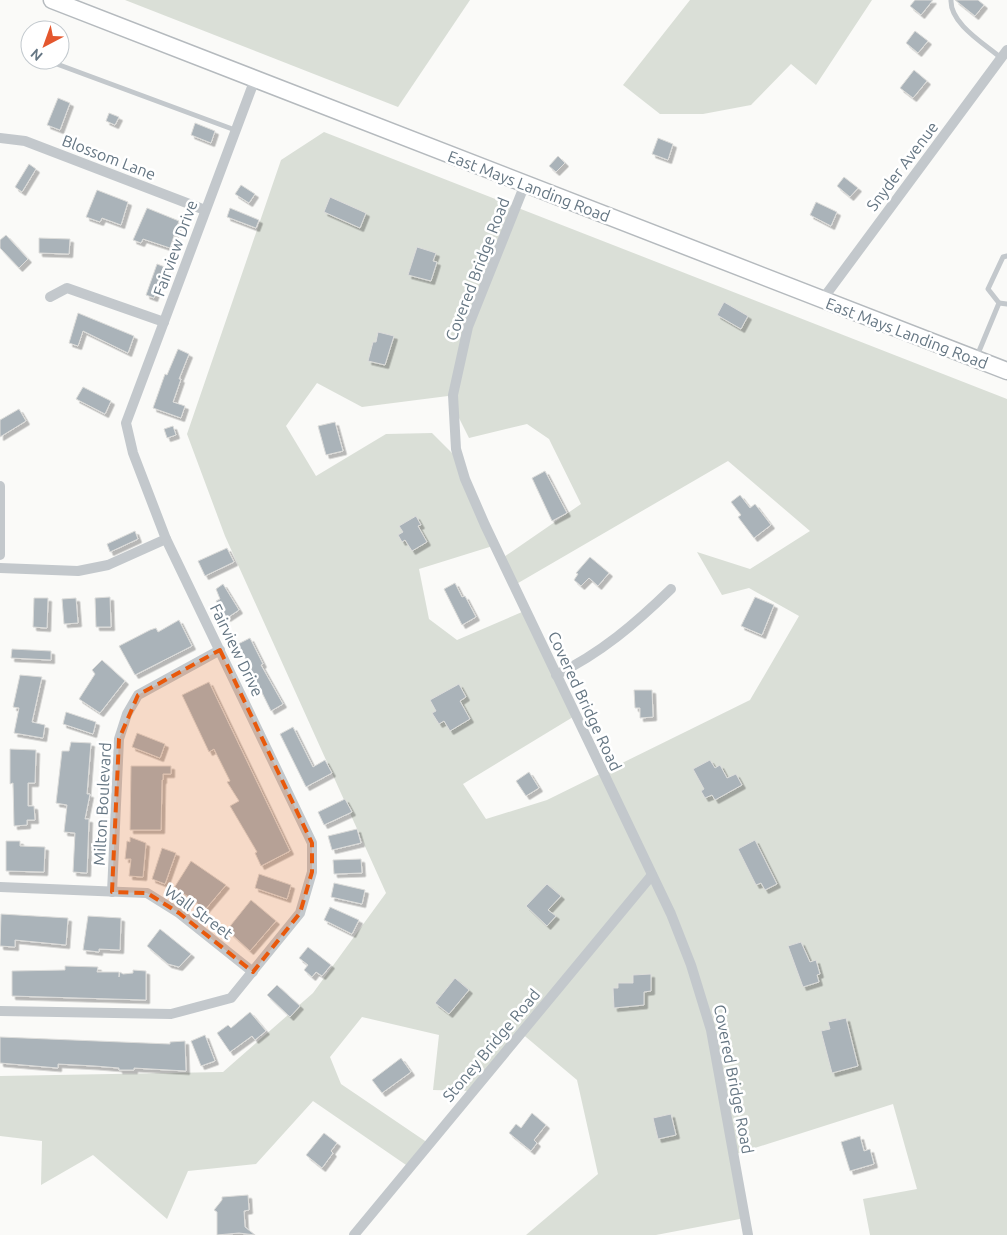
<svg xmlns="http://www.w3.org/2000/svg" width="1007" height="1235" viewBox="0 0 1007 1235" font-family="Ubuntu,sans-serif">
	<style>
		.green { fill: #dadfd7; fill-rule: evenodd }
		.building { fill: #aab3b9; stroke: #dcdcda; filter: url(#shadow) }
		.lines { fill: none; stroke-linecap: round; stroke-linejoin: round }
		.primary-casing { stroke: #b5babe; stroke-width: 19 }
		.service { stroke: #c3c8cc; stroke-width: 5 }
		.minor { stroke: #c3c8cc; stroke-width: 10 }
		.primary { stroke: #fff; stroke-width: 16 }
		.marked { fill: #e8590c; fill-opacity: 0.2; stroke: #e8590c; stroke-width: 4; stroke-dasharray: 10 6; stroke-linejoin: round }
		.labels { text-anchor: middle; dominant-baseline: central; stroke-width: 5; stroke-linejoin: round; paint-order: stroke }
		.street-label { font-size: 16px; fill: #657683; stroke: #fff }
	</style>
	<defs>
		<filter id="shadow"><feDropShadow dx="3.5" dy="3.5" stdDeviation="0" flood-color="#0004"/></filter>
	</defs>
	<rect width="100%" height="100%" fill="#fafaf8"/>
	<g class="green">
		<polygon points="125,0 470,0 398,107"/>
		<polygon points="690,0 872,0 816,85 791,64 751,105 703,114 660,114 623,85"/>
		<path d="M324,132L1007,399V1235H870L863,1199L917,1189L893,1104L736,1154L745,1218L656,1235H526L598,1174L577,1080L520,1032L470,1091L433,1090L439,1035L362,1017L330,1057L341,1084L428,1143L409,1167L313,1101L256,1164L188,1171L167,1219L93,1155L41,1185L42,1141L0,1136V1076L223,1072L313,993L386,893L225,536L187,434L281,160ZM317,383L362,407L448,396L469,438L527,424L549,439L581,504L501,559L513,586L728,461L810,531L750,569L697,552L722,595L749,588L799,616L750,700L547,800L486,819L463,784L573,717L522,612L457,640L429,619L419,569L496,545L459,460L432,433L386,434L316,476L286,426Z"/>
	</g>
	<g class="building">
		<polygon points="915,0 933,0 921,15 910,6"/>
		<polygon points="955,0 978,0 984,5 975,16"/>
		<polygon points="915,31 928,41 918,53 906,43"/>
		<polygon points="914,70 927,81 913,98 900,88"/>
		<polygon points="58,98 70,103 60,130 47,125"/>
		<polygon points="109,113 119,117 115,125 106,121"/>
		<polygon points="195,123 215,131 211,143 191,135"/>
		<polygon points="658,138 673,144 668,160 652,154"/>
		<polygon points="558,156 565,163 556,172 549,166"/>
		<polygon points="29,164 36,169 22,192 15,187"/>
		<polygon points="844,177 858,188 850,197 837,186"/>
		<polygon points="241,185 255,194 249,203 235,194"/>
		<polygon points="97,190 128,202 121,225 102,218 100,222 86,217"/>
		<polygon points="330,197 366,213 360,228 324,212"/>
		<polygon points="816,202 837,212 831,226 810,215"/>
		<polygon points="147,208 179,221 170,248 143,239 141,243 133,240"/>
		<polygon points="230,208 259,220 256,228 227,217"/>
		<polygon points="6,235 28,259 19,268 0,248 0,240"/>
		<polygon points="39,238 70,239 69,254 39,253"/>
		<polygon points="417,247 436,253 433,261 437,262 431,281 408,275"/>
		<polygon points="157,264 165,267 154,298 146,295"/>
		<polygon points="724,302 748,316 741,329 717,315"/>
		<polygon points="78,313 134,336 128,353 83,331 78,346 69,343"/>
		<polygon points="378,332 394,336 385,365 368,361 373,342 376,342"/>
		<polygon points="178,349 189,354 179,379 181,379 173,402 185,406 181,418 153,408 165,374 167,375"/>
		<polygon points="83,387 111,401 105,414 76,399"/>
		<polygon points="19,409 26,421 0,437 0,420"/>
		<polygon points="335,422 343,451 326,455 318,426"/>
		<polygon points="173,426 176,435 167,438 164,429"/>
		<polygon points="545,471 567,513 552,521 532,478"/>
		<polygon points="740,495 750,508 755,504 771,525 754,538 738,517 741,515 731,502"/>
		<polygon points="416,516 421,525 418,526 427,542 412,551 405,540 402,542 398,535 403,532 399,526"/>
		<polygon points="135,531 138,539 110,552 107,544"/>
		<polygon points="227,548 234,562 205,576 198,561"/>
		<polygon points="590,557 609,573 598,586 589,578 581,586 574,580 578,574 576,573"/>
		<polygon points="455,583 462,597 465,596 476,617 462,625 444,589"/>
		<polygon points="223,584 239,610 227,618 216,601 220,599 216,589"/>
		<polygon points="110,597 111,627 96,627 95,598"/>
		<polygon points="755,597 774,605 762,635 741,626"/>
		<polygon points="34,598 48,598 47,628 33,627"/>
		<polygon points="76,598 78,623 64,624 62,599"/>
		<polygon points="179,620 192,646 135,675 119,646 150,630 156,628 158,632"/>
		<polygon points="250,638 263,664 261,665 283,704 271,711 238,644"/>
		<polygon points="12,649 51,651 51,660 11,658"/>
		<polygon points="102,660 125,681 100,713 79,699 95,674 92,670"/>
		<polygon points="20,675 42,677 32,722 45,725 43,738 14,733 19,708 13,707"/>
		<polygon points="209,682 290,851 261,866 255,853 257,852 230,806 239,801 227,782 230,781 214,749 209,752 182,695"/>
		<polygon points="459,684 466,697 460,701 470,719 450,731 444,721 439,724 432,713 436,711 430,700"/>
		<polygon points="634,690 652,690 653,717 640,718 640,708 635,708"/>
		<polygon points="66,712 96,722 93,734 63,724"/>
		<polygon points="293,727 313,767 325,760 332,773 306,787 280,734"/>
		<polygon points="137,733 165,744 160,758 132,747"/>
		<polygon points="71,742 91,743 87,794 90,794 85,819 89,819 87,873 73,872 75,833 64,832 67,805 56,803 62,751 69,751"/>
		<polygon points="10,749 36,750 35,783 28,783 28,806 34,806 35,820 27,820 27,825 14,826 13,783 10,784"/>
		<polygon points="710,760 715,768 720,765 727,778 736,774 742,785 715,800 712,795 705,798 701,791 704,789 693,769"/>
		<polygon points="131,766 171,766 171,774 163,774 163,780 162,780 161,830 130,830"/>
		<polygon points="529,772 539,788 526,796 516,781"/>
		<polygon points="345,799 352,812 324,825 318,812"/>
		<polygon points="357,829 361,843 332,850 328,836"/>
		<polygon points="130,837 146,843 143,877 129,876 131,859 125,859 127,841 130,842"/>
		<polygon points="755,840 777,884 765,890 761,883 756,885 738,849"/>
		<polygon points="6,841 20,841 20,846 45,847 44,872 6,871"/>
		<polygon points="162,848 176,853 165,884 152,879"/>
		<polygon points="361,859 362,873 334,874 333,860"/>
		<polygon points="191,861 226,885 204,911 195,901 174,888"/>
		<polygon points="259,874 291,885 287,899 255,888"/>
		<polygon points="334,883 365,890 362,904 331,897"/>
		<polygon points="547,884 561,896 548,910 556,916 547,926 526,906"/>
		<polygon points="251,900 276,921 250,951 227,930"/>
		<polygon points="330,907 359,920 352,934 324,920"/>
		<polygon points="1,914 68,918 66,945 15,940 15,947 0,946"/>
		<polygon points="88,916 121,918 120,950 99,949 99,952 83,950"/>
		<polygon points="160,929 191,954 179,967 168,964 147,946"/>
		<polygon points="801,942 810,962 816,960 820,974 817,975 819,982 803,987 788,946"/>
		<polygon points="308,947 331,965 322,976 316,972 312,977 304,970 308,965 299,958"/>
		<polygon points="65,966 98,967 97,972 119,972 119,977 120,972 123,974 133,973 133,970 146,971 146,1000 12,996 12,971 65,970"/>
		<polygon points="651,974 651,991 644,992 644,1005 614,1008 613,988 618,988 618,983 633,983 633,975"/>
		<polygon points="455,978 469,990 449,1014 435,1003"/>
		<polygon points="277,985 300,1006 290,1017 267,995"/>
		<polygon points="250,1012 266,1031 255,1040 252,1036 230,1052 217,1033 228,1025 231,1028"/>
		<polygon points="846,1018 858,1066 832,1073 821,1031 830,1029 828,1022"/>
		<polygon points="205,1035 215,1061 201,1066 191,1041"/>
		<polygon points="0,1037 170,1044 170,1042 185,1041 186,1071 134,1068 134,1070 119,1070 119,1068 95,1066 58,1064 58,1068 0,1063"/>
		<polygon points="401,1058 411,1072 382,1093 372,1080"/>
		<polygon points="532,1113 546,1125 534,1140 537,1143 531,1151 509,1133 516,1124 521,1128"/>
		<polygon points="671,1114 676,1135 658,1139 653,1118"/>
		<polygon points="324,1133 337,1143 331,1151 333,1153 322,1168 306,1155"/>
		<polygon points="860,1136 864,1151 870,1149 874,1164 850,1171 841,1142"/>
		<polygon points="248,1195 249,1210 244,1211 245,1227 255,1235 239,1233 217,1235 217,1212 214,1210 222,1200 222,1197"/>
	</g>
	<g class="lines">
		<defs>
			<polyline id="primary" points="52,0 1007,371"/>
		</defs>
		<use href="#primary" class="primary-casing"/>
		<g class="service">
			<path d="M951,0C950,24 985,44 1001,58"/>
			<polyline points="46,60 235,130"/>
			<polyline points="999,303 1007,304"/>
			<polyline points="977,356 999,303 988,289 1003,257 1007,256"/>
		</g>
		<g class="minor">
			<polyline points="0,138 25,141 205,210"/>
			<polyline points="525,184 468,327 453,395 456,449 465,479 485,525 671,914 691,965 711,1030 748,1235"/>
			<polyline points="50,297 67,288 164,322"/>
			<polyline points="822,300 1007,50"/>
			<polyline points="0,486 0,555"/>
			<polyline points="0,568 78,571 108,565 166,539"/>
			<path d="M556,675C601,653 635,624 671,589"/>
			<polyline points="0,887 147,893 179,913 253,972"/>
			<polyline points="112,892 119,739 127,714 138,695 220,650"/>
			<polyline points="0,1011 171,1014 231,998 300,913 312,872 312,843 166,539 133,453 126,423 255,79"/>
			<polyline points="354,1235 652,875"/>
		</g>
		<use href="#primary" class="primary"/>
	</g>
	<path class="marked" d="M220,650L312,843V872L300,913L253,972L179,913L147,893L112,892L119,739L138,695Z"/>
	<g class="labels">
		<g class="street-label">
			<text transform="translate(109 157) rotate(21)">Blossom Lane</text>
			<text transform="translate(902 166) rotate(-53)">Snyder Avenue</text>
			<text transform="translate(529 186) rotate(21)">East Mays Landing Road</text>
			<text transform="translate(175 248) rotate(-70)">Fairview Drive</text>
			<text transform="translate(477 269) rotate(-69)">Covered Bridge Road</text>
			<text transform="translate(907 333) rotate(21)">East Mays Landing Road</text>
			<text transform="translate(237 650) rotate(64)">Fairview Drive</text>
			<text transform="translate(585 701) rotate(65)">Covered Bridge Road</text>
			<text transform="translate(102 804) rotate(-87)">Milton Boulevard</text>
			<text transform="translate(199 912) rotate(36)">Wall Street</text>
			<text transform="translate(491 1045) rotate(-50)">Stoney Bridge Road</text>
			<text transform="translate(734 1079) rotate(79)">Covered Bridge Road</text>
		</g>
	</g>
	<g transform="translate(45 45) rotate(221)"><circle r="24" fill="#ffffff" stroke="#c1c8cd"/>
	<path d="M0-4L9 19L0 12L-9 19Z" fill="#e4572e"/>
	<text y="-8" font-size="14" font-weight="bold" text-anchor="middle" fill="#657683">N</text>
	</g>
</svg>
